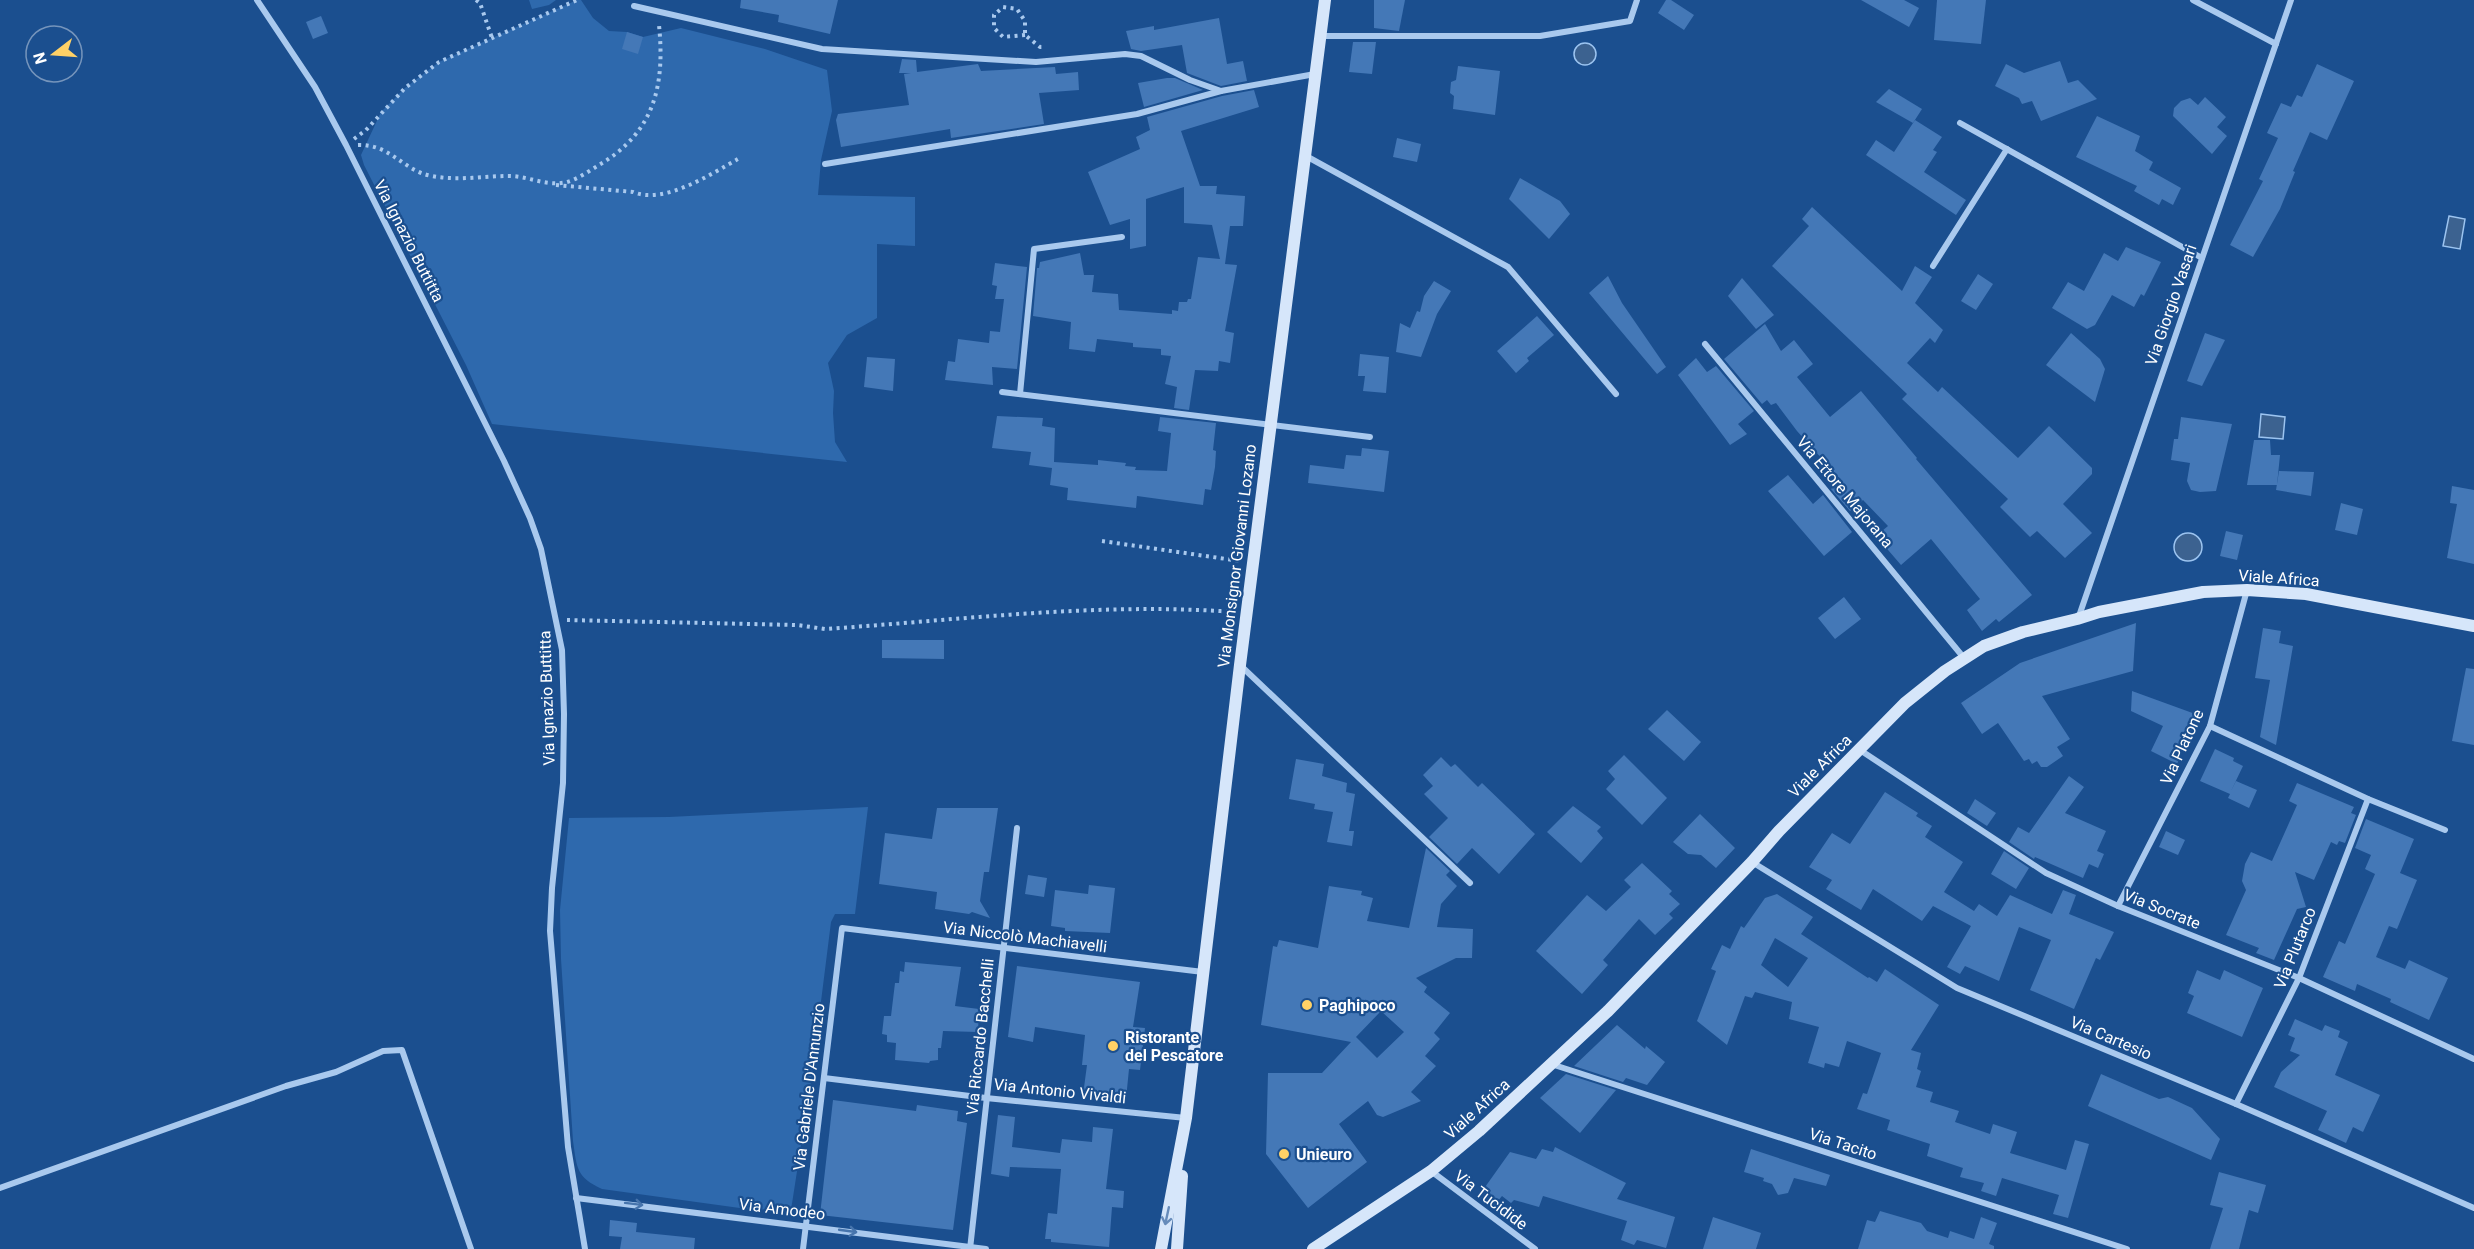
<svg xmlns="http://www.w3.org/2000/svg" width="2474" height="1249" viewBox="0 0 2474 1249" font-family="Roboto,sans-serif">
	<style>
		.green { fill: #2e69ad }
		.water { fill: #3c6290; stroke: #9cc4f0; stroke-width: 1.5 }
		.building { fill: #4478b7; fill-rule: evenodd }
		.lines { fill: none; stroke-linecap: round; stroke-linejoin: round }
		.path { stroke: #a9c9ee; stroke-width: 4; stroke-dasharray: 3 4.5; stroke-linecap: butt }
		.street { stroke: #a9c9ee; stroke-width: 6 }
		.secondary { stroke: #d6e6fa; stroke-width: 12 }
		.oneway { stroke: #4674ac }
		.oneway2 { stroke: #668bba }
		.poi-dot { fill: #ffd166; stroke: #1b4f8f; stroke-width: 2 }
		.labels { text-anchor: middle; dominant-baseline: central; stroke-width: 4.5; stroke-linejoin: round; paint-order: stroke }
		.street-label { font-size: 16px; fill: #fff; stroke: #1b4f8f }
		.poi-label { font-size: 16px; font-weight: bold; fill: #fff; stroke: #1b4f8f; text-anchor: start }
	</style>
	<rect width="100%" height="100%" fill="#1b4f8f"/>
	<g class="green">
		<polygon points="529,0 556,0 549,5 532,9"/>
		<polygon points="577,0 581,0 593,18 609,31 627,32 643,37 681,28 765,49 827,70 832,111 821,160 818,195 915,197 915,246 877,244 877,318 847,335 828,363 834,391 833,413 835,442 847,462 492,424 466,365 364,165 361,155 381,112 405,88 439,62"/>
		<path d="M868,807L855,914H835L831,922L811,1081L791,1210L747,1209L602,1189C576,1177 577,1168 573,1141L561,959L560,910L569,818L669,817Z"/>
	</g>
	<g class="water">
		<circle cx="1585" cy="54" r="11"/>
		<polygon points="2449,216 2465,219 2460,249 2443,246"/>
		<polygon points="2261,414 2285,417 2283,439 2259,437"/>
		<circle cx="2188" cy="547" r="14"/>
	</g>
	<g class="building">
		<polygon points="741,0 838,0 830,34 778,22 779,15 740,8"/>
		<polygon points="1374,0 1405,0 1399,31 1374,28"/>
		<polygon points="1666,0 1671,0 1694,15 1684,30 1658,13"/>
		<polygon points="1861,0 1904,0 1919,8 1909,27"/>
		<polygon points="1937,0 1986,0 1981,44 1934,40"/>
		<polygon points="321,16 328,33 313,39 306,22"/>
		<polygon points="1219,18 1227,64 1243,61 1247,81 1221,86 1187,73 1182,45 1141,51 1131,49 1126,31 1154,26 1154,30"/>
		<polygon points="627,32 643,37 638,54 622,49"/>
		<polygon points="1353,42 1376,42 1372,74 1349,72"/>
		<polygon points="902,59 916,60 917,72 978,64 981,71 1055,67 1056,74 1078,72 1079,90 1039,93 1044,124 951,138 950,129 841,147 836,120 838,114 909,105 904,74 911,73 899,73"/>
		<polygon points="2060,61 2068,83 2078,80 2097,99 2041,121 2032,101 2022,104 2019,98 1995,86 2006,64 2024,73"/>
		<polygon points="2317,64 2354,81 2327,140 2310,132 2293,171 2295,172 2280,209 2253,257 2230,245 2263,181 2259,179 2278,138 2267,133 2281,103 2291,107 2297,95 2302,97"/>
		<polygon points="1458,66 1500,71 1495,115 1453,109 1454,96 1450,93 1451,82 1456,80"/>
		<polygon points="1167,78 1175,78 1203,90 1144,107 1138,83"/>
		<polygon points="1889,89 1922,109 1913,123 1876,102"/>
		<polygon points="1254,90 1259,107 1181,131 1200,186 1217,186 1216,194 1245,196 1243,226 1230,226 1225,264 1237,265 1225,331 1234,333 1230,363 1219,361 1218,371 1195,370 1189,410 1174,408 1177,387 1165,384 1171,356 1161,355 1161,349 1133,347 1133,343 1097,339 1095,352 1069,349 1071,322 1033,316 1037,268 1039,268 1040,262 1080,253 1084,275 1094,275 1092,292 1118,294 1119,310 1172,314 1172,310 1178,311 1179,302 1187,302 1188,299 1191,299 1198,257 1220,259 1212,225 1184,223 1184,187 1146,199 1146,246 1130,249 1130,219 1110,225 1088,172 1140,149 1136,137 1150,130 1147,117 1222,96"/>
		<polygon points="2205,97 2226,117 2217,127 2227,136 2212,154 2173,116 2174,108 2181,101 2190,98 2198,105"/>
		<polygon points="2097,116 2140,136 2135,151 2153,162 2149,170 2181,188 2173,205 2162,199 2159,205 2134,191 2137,186 2076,157"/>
		<polygon points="1915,120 1942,137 1933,150 1937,152 1924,172 1966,200 1956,215 1866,155 1876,140 1894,152"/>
		<polygon points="1397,138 1421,144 1417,162 1393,157"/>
		<polygon points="1520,178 1560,201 1570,214 1549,239 1509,199"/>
		<polygon points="1812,207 1902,291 1915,266 1932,277 1915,303 1943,330 1935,343 1930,338 1907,363 1938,392 1942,387 2018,458 2049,426 2092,468 2092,474 2063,504 2092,533 2065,558 2037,531 2030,537 2000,507 2008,499 1902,399 1907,394 1772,266 1809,226 1802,219"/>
		<polygon points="2126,247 2161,262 2144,296 2141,294 2134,307 2112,295 2095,325 2087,329 2052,308 2068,282 2084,291 2104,253 2118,261"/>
		<polygon points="995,263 1027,267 1017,369 992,367 993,385 945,380 948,361 955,362 958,339 989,343 990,331 1000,332 1004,299 995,299 997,286 992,285"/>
		<polygon points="1978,274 1993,284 1976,310 1961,301"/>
		<polygon points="1608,276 1622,303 1666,367 1657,374 1589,293"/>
		<polygon points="1742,278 1774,315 1756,329 1728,296"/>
		<polygon points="1434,281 1451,291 1437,314 1421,357 1396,352 1400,323 1410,328 1417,311 1420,312 1424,296"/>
		<polygon points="1537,316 1554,335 1527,358 1529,361 1516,373 1497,351"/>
		<polygon points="1765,324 1781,351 1794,340 1813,364 1797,377 1830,417 1861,391 1917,458 1916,459 2032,595 1999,622 1996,619 1982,631 1967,610 1980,599 1931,539 1901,565 1876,536 1888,526 1863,500 1850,511 1831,489 1841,480 1797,431 1776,403 1771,405 1767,400 1762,404 1724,359"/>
		<polygon points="2071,333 2100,359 2105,369 2095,402 2046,365"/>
		<polygon points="2205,333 2225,340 2202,386 2187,381"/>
		<polygon points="1360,354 1389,357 1386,393 1363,391 1365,376 1358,376"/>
		<polygon points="867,357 895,359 893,391 864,387"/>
		<polygon points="1696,358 1707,372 1716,366 1754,411 1738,424 1747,434 1730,445 1678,375"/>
		<polygon points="997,416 1043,418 1042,426 1055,428 1054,462 1098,465 1098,460 1126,463 1125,466 1136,467 1135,470 1167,471 1171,433 1158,431 1160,417 1216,423 1213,450 1216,451 1215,467 1211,490 1205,489 1203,505 1137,496 1136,508 1067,500 1068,488 1050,485 1052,468 1029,465 1031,452 992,448"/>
		<polygon points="2181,417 2232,424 2216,491 2200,492 2191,490 2187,481 2190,463 2171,460 2174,439 2178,439"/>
		<polygon points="2254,440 2270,440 2271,455 2280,455 2277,485 2247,485"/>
		<polygon points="1362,448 1389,451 1384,492 1308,483 1310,465 1344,469 1346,455 1361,456"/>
		<polygon points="2279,471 2314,472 2311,496 2276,490"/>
		<polygon points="1788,475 1813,504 1823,495 1852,532 1824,556 1768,491"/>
		<polygon points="2452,486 2474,490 2474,564 2447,558 2457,504 2450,503"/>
		<polygon points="2341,503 2363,509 2357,535 2335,530"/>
		<polygon points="2226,531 2243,535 2237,560 2220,556"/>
		<polygon points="1844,597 1861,619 1835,639 1818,618"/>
		<polygon points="2136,623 2133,671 2042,696 2070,739 2057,747 2063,756 2047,767 2041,767 2037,761 2032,764 2029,759 2024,761 1998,723 1982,734 1961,703 2020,663"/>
		<polygon points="2263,628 2281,631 2279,643 2293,646 2276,745 2260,737 2270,680 2255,678"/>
		<polygon points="882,640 944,640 944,659 882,658"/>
		<polygon points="2466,668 2474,669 2474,745 2452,741"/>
		<polygon points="2132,691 2198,715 2177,764 2151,751 2163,726 2131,711"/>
		<polygon points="1667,710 1701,742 1684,761 1648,729"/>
		<polygon points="2215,749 2234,758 2233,761 2243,766 2231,791 2236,781 2257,790 2249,808 2228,798 2230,794 2200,781"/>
		<polygon points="1624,755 1667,798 1642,825 1606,789 1615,779 1608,771"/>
		<polygon points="1441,757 1451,767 1455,764 1478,787 1482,783 1535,834 1499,874 1472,848 1457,864 1429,837 1448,818 1424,794 1433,786 1423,775"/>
		<polygon points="1296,759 1324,764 1322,776 1347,783 1346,792 1355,794 1349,831 1354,831 1352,846 1327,842 1333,812 1314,809 1315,804 1289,799"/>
		<polygon points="2069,776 2084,787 2065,813 2106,831 2097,851 2104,854 2098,868 2089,864 2083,878 2035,857 2034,859 2009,842 2018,827 2029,833"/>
		<polygon points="2297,783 2354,807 2351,813 2356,815 2345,843 2339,841 2337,845 2331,842 2314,880 2295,872 2306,907 2297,909 2274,960 2256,953 2259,948 2226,935 2246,890 2242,881 2245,864 2251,852 2272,861 2297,805 2289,801"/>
		<polygon points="1885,792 1918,813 1916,816 1932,826 1925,837 1963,862 1944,892 1974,911 1979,904 1997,916 2010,895 2052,914 2063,890 2076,895 2069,914 2114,932 2100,960 2096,958 2074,1009 2030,990 2051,940 2019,927 1999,981 1965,966 1960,974 1947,967 1971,926 1933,906 1922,921 1873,889 1861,910 1826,889 1832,880 1809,867 1832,833 1850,844"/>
		<polygon points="1975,799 1996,813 1987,826 1967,813"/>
		<polygon points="1573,806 1601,827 1597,831 1603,838 1581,863 1547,832"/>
		<polygon points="937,808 998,808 989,872 984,872 980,901 990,918 972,912 969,914 935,909 937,892 879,884 885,833 932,839"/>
		<polygon points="1700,814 1735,848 1716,868 1701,855 1688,854 1673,842"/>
		<polygon points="2366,819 2414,839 2400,873 2417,880 2397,929 2389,926 2376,957 2405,969 2409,960 2448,978 2429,1020 2390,1002 2391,999 2357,984 2355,991 2323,977 2339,941 2345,944 2375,874 2365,869 2371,855 2355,848"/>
		<polygon points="2166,831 2185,840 2178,855 2159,847"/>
		<path d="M1426,848L1450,871L1446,875L1457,886L1441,904L1437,927L1473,929L1472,958H1456L1416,978L1427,987L1424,992L1450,1013L1434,1033L1440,1039L1425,1056L1436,1066L1411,1092L1421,1101L1383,1117L1377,1115L1368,1101L1339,1124L1367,1162L1308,1208L1266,1154L1268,1073H1322L1351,1042L1261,1025L1273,946L1277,947L1279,940L1318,948L1329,886L1362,891L1361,895L1373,898L1367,921L1409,928ZM1381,1011L1404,1032L1377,1058L1356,1037Z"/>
		<polygon points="2004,851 2029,868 2016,889 1991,874"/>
		<polygon points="1642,863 1672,891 1669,894 1680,904 1669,914 1673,918 1655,935 1639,919 1603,960 1608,965 1582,994 1536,951 1587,895 1606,911 1631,887 1624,880"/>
		<polygon points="1028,875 1047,878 1044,897 1025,894"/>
		<polygon points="1089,885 1115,888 1110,933 1065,931 1065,928 1051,926 1055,890 1088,894"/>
		<path d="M1777,894L1813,917L1801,934L1868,978L1869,977L1877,982L1885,969L1939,1005L1911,1050L1921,1053L1917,1069L1921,1071L1916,1087L1933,1092L1930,1102L1959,1111L1955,1122L1990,1134L1993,1124L2017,1132L2010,1153L2066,1170L2075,1140L2089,1144L2068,1218L2053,1214L2059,1195L2002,1178L1996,1196L1981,1191L1984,1183L1960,1177L1963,1168L1927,1156L1930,1144L1887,1130L1890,1120L1857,1109L1863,1093L1867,1094L1881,1053L1847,1041L1839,1067L1825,1063L1824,1068L1808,1063L1819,1027L1789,1019L1792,1002L1755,992L1752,998L1745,996L1727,1045L1697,1021L1716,971L1711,969L1722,945L1730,949L1741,926L1744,928L1765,898ZM1775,938L1808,958L1788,987L1761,965Z"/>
		<polygon points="905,962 961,967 955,1006 979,1009 978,1032 943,1031 941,1048 938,1048 938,1060 930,1061 929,1063 895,1060 896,1043 887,1042 887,1035 882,1034 884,1016 891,1016 895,983 899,983 900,971 904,972"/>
		<polygon points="1017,966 1140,982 1133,1027 1145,1028 1140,1070 1129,1069 1126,1099 1083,1095 1087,1065 1082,1065 1085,1035 1035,1027 1033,1042 1008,1037"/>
		<polygon points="2197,970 2220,980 2224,970 2263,988 2242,1037 2187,1013 2194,996 2188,993"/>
		<polygon points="2295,1019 2322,1031 2325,1025 2340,1031 2338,1037 2348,1042 2335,1075 2380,1095 2363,1132 2353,1127 2346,1143 2318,1130 2327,1111 2274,1087 2281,1072 2300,1055 2290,1051 2295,1038 2288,1035"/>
		<polygon points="1617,1025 1645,1049 1646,1046 1665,1062 1647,1085 1626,1078 1623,1082 1574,1066"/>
		<polygon points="1566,1074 1616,1090 1580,1133 1540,1098"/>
		<polygon points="2101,1074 2159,1099 2168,1097 2192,1108 2220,1139 2211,1160 2088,1106"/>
		<polygon points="833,1100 916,1111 917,1105 958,1111 957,1121 967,1123 953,1230 820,1215"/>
		<polygon points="998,1115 1015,1117 1012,1147 1060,1153 1062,1139 1092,1142 1093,1127 1113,1129 1106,1189 1124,1191 1123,1208 1112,1207 1109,1247 1051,1242 1051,1239 1045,1239 1048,1213 1057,1214 1061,1169 1010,1167 1009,1177 991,1174"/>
		<polygon points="1555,1147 1626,1183 1617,1199 1675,1217 1666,1248 1637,1240 1634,1245 1621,1240 1627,1221 1543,1196 1539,1207 1514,1200 1511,1203 1502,1196 1492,1208 1478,1197 1510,1152 1536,1159 1542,1149 1553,1152"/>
		<polygon points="1751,1149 1830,1175 1826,1186 1794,1178 1788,1193 1778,1195 1772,1184 1763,1181 1764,1178 1744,1172"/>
		<polygon points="2219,1172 2266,1185 2258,1213 2249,1210 2239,1249 2210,1249 2223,1208 2210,1205"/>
		<polygon points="1880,1211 1921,1223 1927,1231 1948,1238 1950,1231 1974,1239 1981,1217 1997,1223 1989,1244 1994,1246 1994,1249 1858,1249 1867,1220 1875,1222"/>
		<polygon points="1713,1217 1761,1233 1756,1249 1703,1249"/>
		<polygon points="610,1220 637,1223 636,1232 695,1238 694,1249 620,1249 622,1237 609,1236"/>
	</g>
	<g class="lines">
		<g class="path">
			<polyline points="476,0 480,3 492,38"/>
			<polyline points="1025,35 1003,37 994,28 994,15 1003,7 1017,9 1025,21 1025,35 1040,47 1044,47"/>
			<polyline points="354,139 366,130 405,88 439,62 577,0"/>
			<path d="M358,145C391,144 403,171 432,176C457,181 484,176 509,176C529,176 546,187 567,182C578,179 589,171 599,165C655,132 665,85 659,25"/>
			<path d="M556,185L633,192C664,205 711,174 738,159"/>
			<polyline points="1102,541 1240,561"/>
			<path d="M567,620L797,625L825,629C960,620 1098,602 1234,612"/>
		</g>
		<g class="street">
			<polyline points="257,0 315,87 346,145 504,461 530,518 541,549 562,650 564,714 563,783 552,888 550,931 568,1147 585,1249"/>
			<polyline points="2193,0 2276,44"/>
			<polyline points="634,6 822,49 1036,62 1125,54 1141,56 1190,80 1221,91"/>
			<polyline points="1321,36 1540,36 1630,21 1637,0"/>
			<polyline points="1960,123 2202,258"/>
			<polyline points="1306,156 1508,267 1616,394"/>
			<polyline points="825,164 1137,114 1221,91 1315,74"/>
			<polyline points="1933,266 2007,149"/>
			<polyline points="1705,344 1964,658"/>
			<polyline points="1002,392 1370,437"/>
			<polyline points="1020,394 1034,249 1122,237"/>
			<polyline points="2078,619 2291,0"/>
			<polyline points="1240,665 1470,883"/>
			<polyline points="2210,726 2368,799 2445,830"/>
			<polyline points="1860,750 2046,873 2118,906 2299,978 2474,1059"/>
			<polyline points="1752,862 1957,988 2236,1104 2474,1208"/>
			<polyline points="2118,906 2210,726 2247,590"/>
			<polyline points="1551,1064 2127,1249"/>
			<polyline points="824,1078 986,1098 1186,1118"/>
			<polyline points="2236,1104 2299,978 2368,799"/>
			<polyline points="1431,1171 1535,1249"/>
			<polyline points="0,1188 286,1086 336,1072 383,1051 402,1050 471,1249"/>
			<polyline points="576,1198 986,1249"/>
			<polyline points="803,1249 842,928 1203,972"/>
			<polyline points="970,1249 1017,828"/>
		</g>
		<g class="secondary">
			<polyline points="1161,1249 1186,1118 1240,665 1325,0"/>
			<polyline points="1177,1249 1182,1176"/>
			<polyline points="1313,1249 1431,1171 1479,1131 1608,1011 1752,862 1779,831 1905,703 1945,671 1984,646 2023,632 2077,619 2099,612 2203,592 2247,590 2306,594 2474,626"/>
		</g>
	</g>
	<defs><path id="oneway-shaft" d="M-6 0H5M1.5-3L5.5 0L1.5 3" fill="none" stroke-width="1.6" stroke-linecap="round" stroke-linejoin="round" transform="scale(1.5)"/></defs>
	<g class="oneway">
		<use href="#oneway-shaft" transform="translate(634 1204) rotate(7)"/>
		<use href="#oneway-shaft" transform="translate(848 1231) rotate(8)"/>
	</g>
	<use class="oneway2" href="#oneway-shaft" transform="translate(1167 1216) rotate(102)"/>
	<g class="poi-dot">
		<circle cx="1307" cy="1005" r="6"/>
		<circle cx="1113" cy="1046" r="6"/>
		<circle cx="1284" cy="1154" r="6"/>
	</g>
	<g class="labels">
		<g class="street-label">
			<text transform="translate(409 241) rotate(63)">Via Ignazio Buttitta</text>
			<text transform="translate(2171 305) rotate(-71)">Via Giorgio Vasari</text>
			<text transform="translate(1845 492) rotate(50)">Via Ettore Majorana</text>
			<text transform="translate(1237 556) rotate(-83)">Via Monsignor Giovanni Lozano</text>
			<text transform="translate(2279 578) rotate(4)">Viale Africa</text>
			<text transform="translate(547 698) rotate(-92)">Via Ignazio Buttitta</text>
			<text transform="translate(2182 747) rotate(-65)">Via Platone</text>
			<text transform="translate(1820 766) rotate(-45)">Viale Africa</text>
			<text transform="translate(2162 909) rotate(22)">Via Socrate</text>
			<text transform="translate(1025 937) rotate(7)">Via Niccolò Machiavelli</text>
			<text transform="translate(2295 948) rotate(-68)">Via Plutarco</text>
			<text transform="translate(980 1037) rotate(-84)">Via Riccardo Bacchelli</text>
			<text transform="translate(2111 1038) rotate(23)">Via Cartesio</text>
			<text transform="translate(809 1087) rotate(-83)">Via Gabriele D'Annunzio</text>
			<text transform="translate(1060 1091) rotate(6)">Via Antonio Vivaldi</text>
			<text transform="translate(1477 1109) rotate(-42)">Viale Africa</text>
			<text transform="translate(1843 1144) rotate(18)">Via Tacito</text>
			<text transform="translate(1491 1200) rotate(37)">Via Tucidide</text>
			<text transform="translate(782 1209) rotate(7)">Via Amodeo</text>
		</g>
		<g class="poi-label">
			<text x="1319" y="1005">Paghipoco</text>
			<text x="1125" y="1037">Ristorante<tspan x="1125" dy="18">del Pescatore</tspan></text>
			<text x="1296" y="1154">Unieuro</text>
		</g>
	</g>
	<g transform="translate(54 54) rotate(253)"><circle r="28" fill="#1b4f8f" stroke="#7695bc" stroke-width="1.5"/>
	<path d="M0-4.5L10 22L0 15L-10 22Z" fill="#ffd166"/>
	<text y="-9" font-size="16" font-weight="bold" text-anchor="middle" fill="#ffffff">N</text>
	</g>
</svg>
